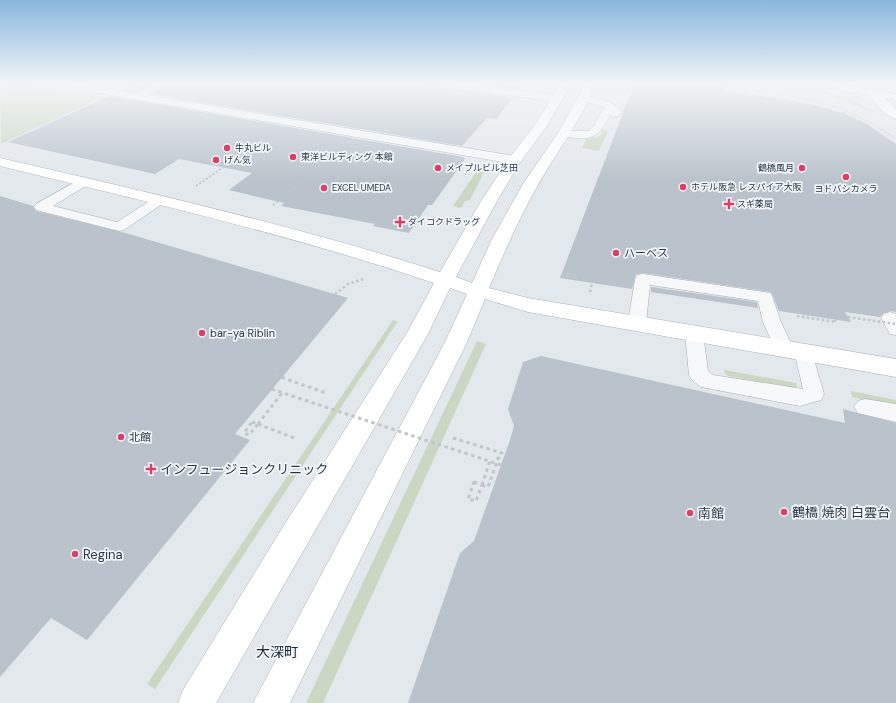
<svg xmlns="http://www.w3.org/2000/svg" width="896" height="703" viewBox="0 0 896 703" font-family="'DM Sans','Noto Sans JP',sans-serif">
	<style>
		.green { fill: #cbd7c3 }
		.building { fill: #bac2cb }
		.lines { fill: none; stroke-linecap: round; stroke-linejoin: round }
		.lane-casing { stroke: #a7afb8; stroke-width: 1 }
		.street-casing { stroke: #a7afb8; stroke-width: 1 }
		.secondary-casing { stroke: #a7afb8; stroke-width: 1 }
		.primary-casing { stroke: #a1aeba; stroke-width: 1 }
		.highway-casing { stroke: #8997a5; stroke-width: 1 }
		.path-far3 { stroke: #c1c6cb; stroke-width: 1.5; stroke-dasharray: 1.5 1.5; stroke-linecap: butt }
		.path-far2 { stroke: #c1c6cb; stroke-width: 2; stroke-dasharray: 2 2; stroke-linecap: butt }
		.path-far1 { stroke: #c1c6cb; stroke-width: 2.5; stroke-dasharray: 2.5 2.5; stroke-linecap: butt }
		.path { stroke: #c1c6cb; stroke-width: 3; stroke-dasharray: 3.5 3.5; stroke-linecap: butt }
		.lane { fill: #f7f8fa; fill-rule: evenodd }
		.street { fill: #f7f8fa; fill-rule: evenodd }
		.secondary { fill: #fff; fill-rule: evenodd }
		.primary { fill: #fff; fill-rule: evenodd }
		.highway { fill: #fff; fill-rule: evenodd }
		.path-bridge-far2 { stroke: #c1c6cb; stroke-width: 1.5; stroke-dasharray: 1.5 1.5; stroke-linecap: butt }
		.path-bridge-far1 { stroke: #c1c6cb; stroke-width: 2.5; stroke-dasharray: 2.5 2.5; stroke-linecap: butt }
		.path-bridge { stroke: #c1c6cb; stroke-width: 3; stroke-dasharray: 3.5 3.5; stroke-linecap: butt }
		.poi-dot { fill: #dc3e68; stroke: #f3f7f9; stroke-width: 1.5 }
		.labels { text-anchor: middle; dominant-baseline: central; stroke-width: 3.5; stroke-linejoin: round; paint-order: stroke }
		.far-poi-label { font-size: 9px; fill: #293747; stroke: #f3f7f9; text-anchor: start }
		.poi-label { font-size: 11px; fill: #293747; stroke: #f3f7f9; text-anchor: start }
		.near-poi-label { font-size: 13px; fill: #293747; stroke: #f3f7f9; text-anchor: start }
		.near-neighbourhood-label { font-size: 14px; fill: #1b2838; stroke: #f3f7f9 }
	</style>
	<rect width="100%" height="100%" fill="#e3e8ed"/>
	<g class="green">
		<polygon points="12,84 25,84 104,97 1,144 0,88"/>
		<polygon points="820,91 850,98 875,113 820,92"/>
		<polygon points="603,130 608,131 599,151 582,148 586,139 600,136"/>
		<polygon points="477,171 484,172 470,200 465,201 461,208 453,206"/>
		<polygon points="393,320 398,321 155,689 147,684"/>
		<polygon points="477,341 486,344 323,703 306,703"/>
		<polygon points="724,370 796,383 797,387 793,388 728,376 725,373"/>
		<polygon points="851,391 896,400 896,406 852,397"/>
	</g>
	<g class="building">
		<polygon points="138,84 154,84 137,92 124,90"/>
		<polygon points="170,84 400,84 432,87 433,86 513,98 496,119 487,118 462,146 151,94"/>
		<polygon points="480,84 524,84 520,89"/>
		<polygon points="634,84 723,84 723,90 810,104 843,113 867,124 896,144 896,312 890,311 884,313 880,317 845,312 851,322 779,311 771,292 643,273 636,274 632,289 560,278"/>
		<polygon points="109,96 463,157 465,159 432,205 428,205 409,233 373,226 375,224 281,206 284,203 229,190 252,173 179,159 155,174 8,142"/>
		<polygon points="0,196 33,206 36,211 122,232 348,298 235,434 250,440 87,640 51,618 0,677"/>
		<polygon points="651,287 757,302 758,308 651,292"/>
		<polygon points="541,356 845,423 843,409 896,423 896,703 408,703 460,553 474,541 510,440 514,426 508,409 523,362"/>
	</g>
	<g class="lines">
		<defs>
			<g id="lane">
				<polygon points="157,84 169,84 140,98 134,98 132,96"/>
				<path d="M583,95L608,101L622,110L619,116L615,117L610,115C598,140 587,142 560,135L558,133L560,131H588L594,126L603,109L606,108L580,100L578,98L580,96Z"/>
				<polygon points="84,177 90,181 89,184 53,206 117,222 156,197 166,197 168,200 124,230 119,231 36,210 34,207 36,204"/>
				<polygon points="643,274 771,293 781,322 793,348 791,353 784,355 777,353 763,322 758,301 650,285 646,323 643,327 637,329 631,327 628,323 635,279 637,275"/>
				<polygon points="890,312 896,314 896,335 890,334 881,318 884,314"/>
				<polygon points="694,327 700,328 703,333 708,371 713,375 803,389 794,351 796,346 803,344 810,346 824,394 821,400 800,406 701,387 692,380 689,375 685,333 688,328"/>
				<polygon points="865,399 896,404 896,422 858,413 854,407 858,401"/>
			</g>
			<g id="street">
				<polygon points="58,84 81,84 515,156 520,157 522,160 520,163 515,164 63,87 59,86"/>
				<polygon points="442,84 469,84 557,96 563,99 557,102 447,87 443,86"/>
			</g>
			<path id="secondary" d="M561,84H571L546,127L521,161L497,201L456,277L472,283L492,239L523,184L558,133L585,84H595C582,120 557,151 538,185C519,218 504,253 489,288L528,298L896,359V377L528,312L485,299L467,342L290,703H253L445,342L467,294L450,288L428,334L216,703H178L183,690L281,530L408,331L434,283C292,235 145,201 0,166V158C147,192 296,226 440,272L481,201L510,157L535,125Z"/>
			<path id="primary" d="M873,89L877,90L896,109V119C884,116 874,101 867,92Z"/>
			<polygon id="highway" points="819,84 840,84 896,94 896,100 824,87 820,86"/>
		</defs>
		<use href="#lane" class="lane-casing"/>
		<use href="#street" class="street-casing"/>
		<use href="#secondary" class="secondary-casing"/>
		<use href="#primary" class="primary-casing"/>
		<use href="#highway" class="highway-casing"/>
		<g class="path-far3">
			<polyline points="622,84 637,86 641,90 686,95 703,87 723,87"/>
			<polyline points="730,84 730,92"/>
			<polyline points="686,95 703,106"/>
			<polyline points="636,102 641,90"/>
			<polyline points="843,113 846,112"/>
			<polyline points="240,156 264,139"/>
			<polyline points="319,156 327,150"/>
		</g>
		<g class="path-far2">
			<polyline points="196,186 241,155"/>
			<polyline points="273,205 328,159 318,157 321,155"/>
		</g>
		<g class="path-far1">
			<polyline points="561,276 576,279 577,276 564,274"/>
			<polyline points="590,292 592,282"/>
			<polyline points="335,294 348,284 363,279"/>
			<polyline points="797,316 836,322 835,320"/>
		</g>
		<g class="path">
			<polyline points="275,375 326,393"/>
			<polygon points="252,422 258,424 249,435 244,433"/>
			<polyline points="258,424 294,438"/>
			<polyline points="258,424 282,393"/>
			<polyline points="453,438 505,454"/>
			<polygon points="474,482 482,485 476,501 468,499"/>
			<polyline points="482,485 488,487 500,453"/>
			<polyline points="482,485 490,461"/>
		</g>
		<use href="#lane" class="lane"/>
		<use href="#street" class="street"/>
		<use href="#secondary" class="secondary"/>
		<use href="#primary" class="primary"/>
		<use href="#highway" class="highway"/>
		<path class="path-bridge-far2" d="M723,87C768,93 816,96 857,116C871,122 883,131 896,139"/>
		<g class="path-bridge-far1">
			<polyline points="564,274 563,275 575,277 575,275"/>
			<polyline points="848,317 896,324"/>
		</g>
		<polyline class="path-bridge" points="265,387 501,465"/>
	</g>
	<linearGradient id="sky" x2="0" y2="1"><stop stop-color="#89b7de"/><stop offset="0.46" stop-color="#f2f5f7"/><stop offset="1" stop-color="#f2f5f7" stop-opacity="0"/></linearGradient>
	<rect width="896" height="182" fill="url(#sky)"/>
	<g class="poi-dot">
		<circle cx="227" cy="148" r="4"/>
		<circle cx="293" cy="157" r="4"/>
		<circle cx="216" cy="160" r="4"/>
		<circle cx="438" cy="168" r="4"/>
		<circle cx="802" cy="168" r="4"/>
		<circle cx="846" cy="177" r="4"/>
		<circle cx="683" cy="187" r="4"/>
		<circle cx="324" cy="188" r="4"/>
		<path d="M727 198h4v4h4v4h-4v4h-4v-4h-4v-4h4z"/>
		<path d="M398 216h4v4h4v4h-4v4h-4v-4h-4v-4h4z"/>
		<circle cx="616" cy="253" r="4"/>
		<circle cx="202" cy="333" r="4"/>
		<circle cx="121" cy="437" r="4"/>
		<path d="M149 463h4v4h4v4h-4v4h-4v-4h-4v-4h4z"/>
		<circle cx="784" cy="512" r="4"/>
		<circle cx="690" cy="513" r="4"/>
		<circle cx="75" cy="554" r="4"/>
	</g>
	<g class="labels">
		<g class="far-poi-label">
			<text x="235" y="148">牛丸ビル</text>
			<text x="301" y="157">東洋ビルディング 本館</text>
			<text x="224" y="160">げん気</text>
			<text x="446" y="168">メイプルビル芝田</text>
			<text x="794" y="168" text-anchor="end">鶴橋風月</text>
			<text x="691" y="187">ホテル阪急 レスパイア大阪</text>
			<text x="332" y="188">EXCEL UMEDA</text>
			<text x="846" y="189" text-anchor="middle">ヨドバシカメラ</text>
			<text x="737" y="204">スギ薬局</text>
			<text x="408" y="222">ダイコクドラッグ</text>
		</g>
		<g class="poi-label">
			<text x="624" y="253">ハーベス</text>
			<text x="210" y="333">bar-ya Riblin</text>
			<text x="129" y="437">北館</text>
		</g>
		<g class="near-poi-label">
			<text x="160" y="469">インフュージョンクリニック</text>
			<text x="792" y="512">鶴橋 焼肉 白雲台</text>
			<text x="698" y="513">南館</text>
			<text x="83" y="554">Regina</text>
		</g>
		<g class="near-neighbourhood-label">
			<text x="277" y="652">大深町</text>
		</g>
	</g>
</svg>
